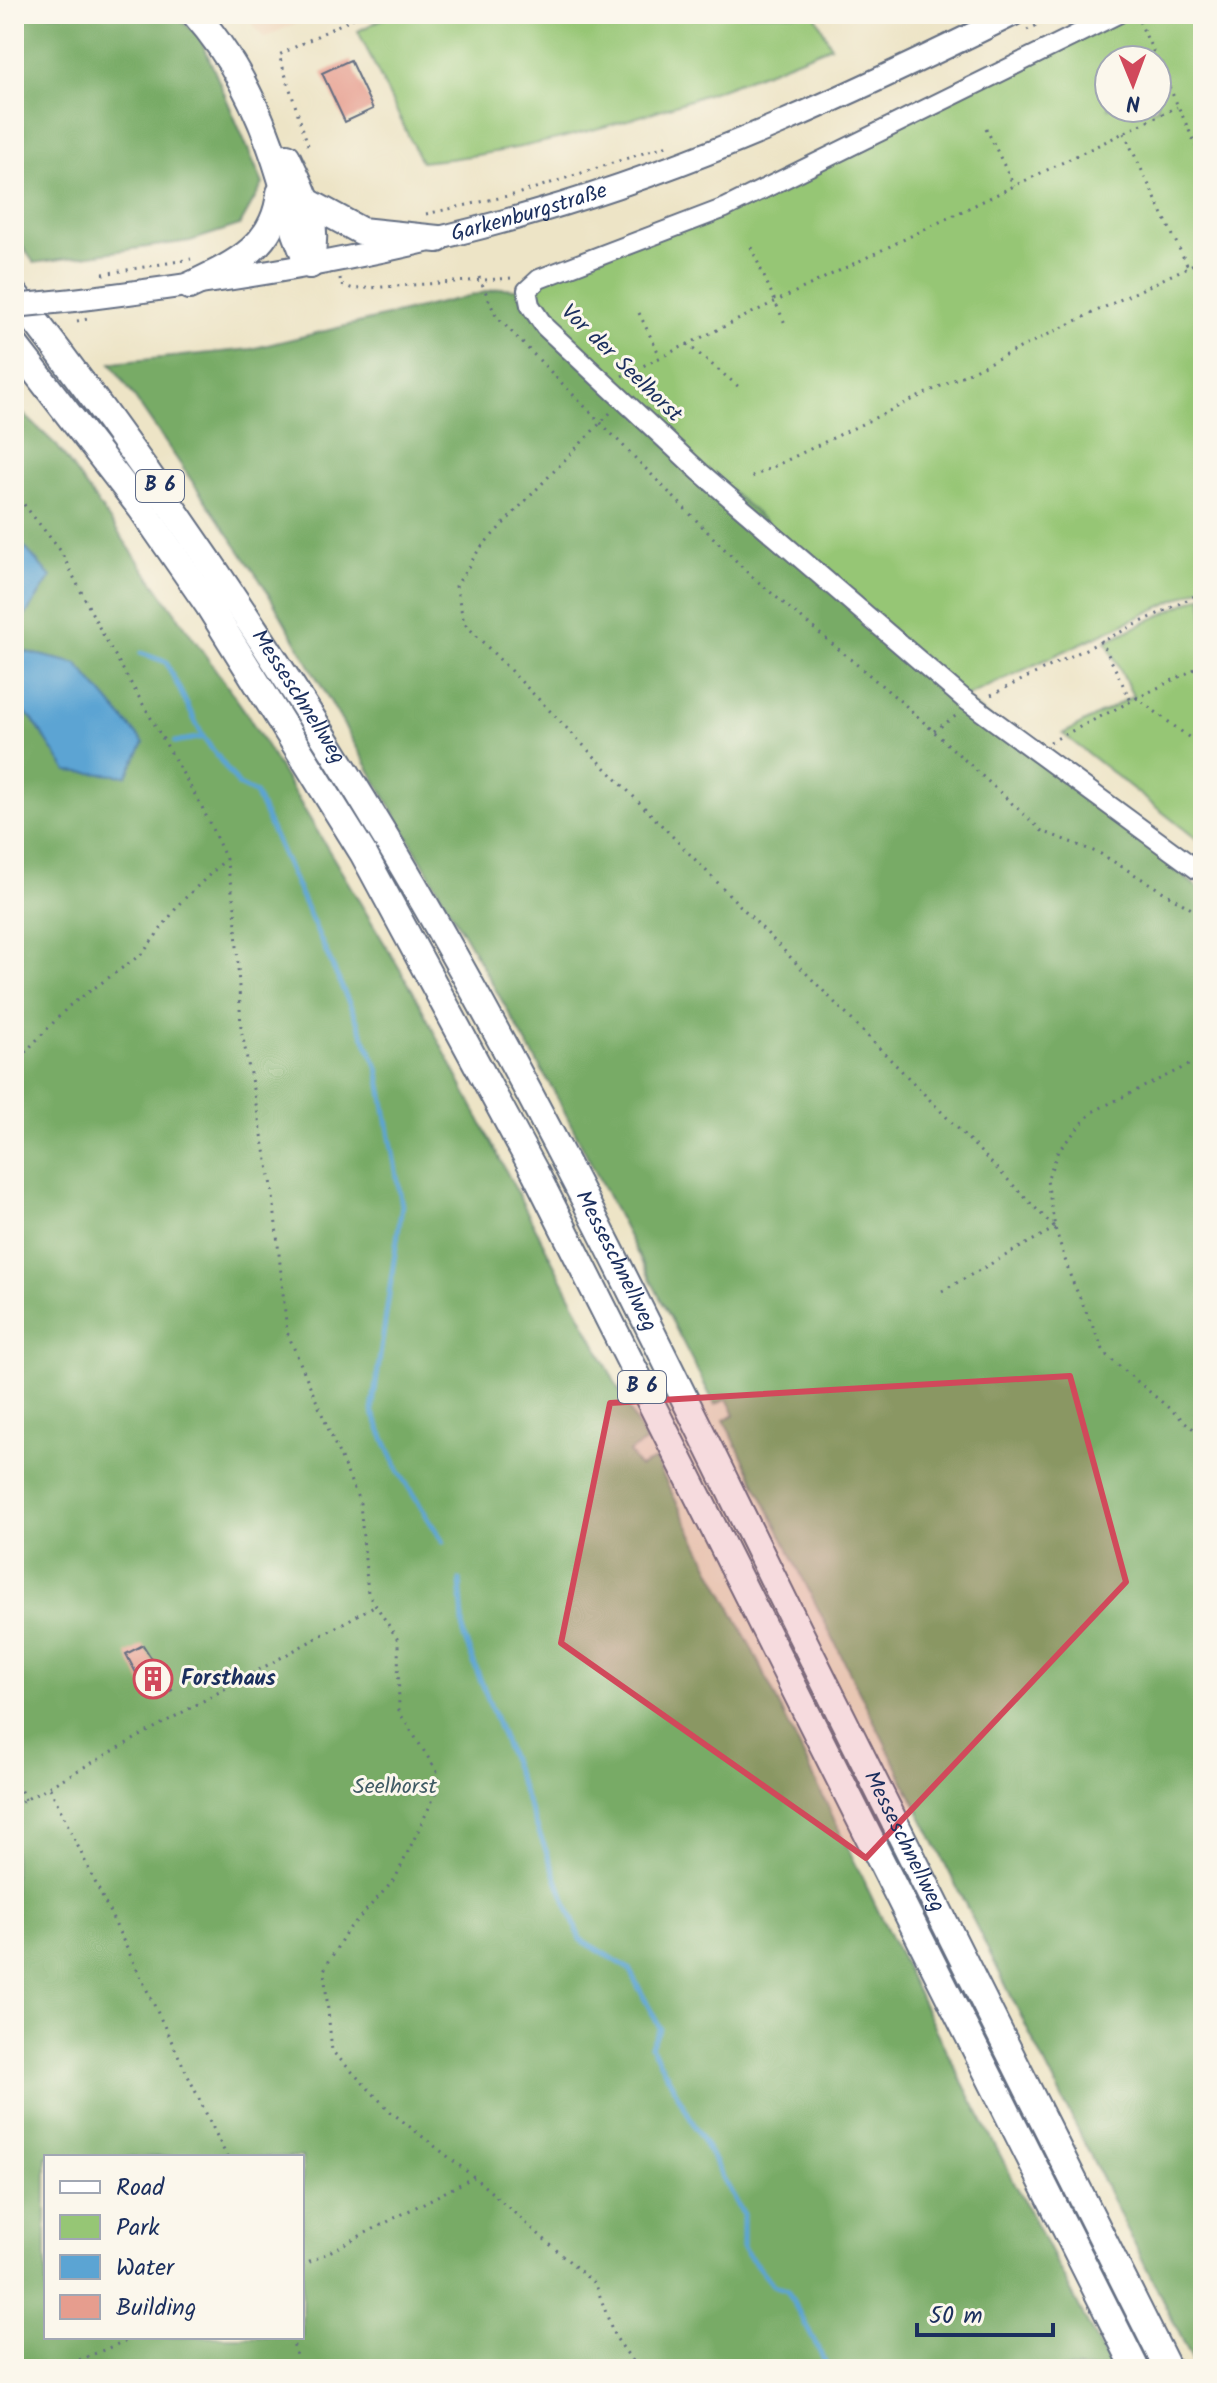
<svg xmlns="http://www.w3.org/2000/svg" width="1217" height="2383" viewBox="0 0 1217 2383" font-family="Kalam,sans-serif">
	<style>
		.built { fill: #efd6bb }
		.green { fill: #96c675; stroke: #587a6a; stroke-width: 2; fill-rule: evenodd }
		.forest { fill: #78ab66; stroke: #4a6d62; stroke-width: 2; fill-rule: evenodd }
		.water { fill: #5ba4d3; stroke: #3b6a98; stroke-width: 2 }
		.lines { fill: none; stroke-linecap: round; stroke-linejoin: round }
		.stream { stroke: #5ba4d3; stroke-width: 5 }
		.building { fill: #e69d8e }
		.minor-casing { stroke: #646e82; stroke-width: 22 }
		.major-casing { stroke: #646e82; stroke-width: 26 }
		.highway-casing { stroke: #646e82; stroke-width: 30 }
		.path { stroke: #646e82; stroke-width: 3; stroke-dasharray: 2 6; stroke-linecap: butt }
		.minor { stroke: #fff; stroke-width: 18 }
		.major { stroke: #fff; stroke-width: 22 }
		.highway { stroke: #fff; stroke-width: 26 }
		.major-bridge-casing { stroke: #646e82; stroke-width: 26; stroke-linecap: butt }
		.path-bridge { stroke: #646e82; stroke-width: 3; stroke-dasharray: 2 6; stroke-linecap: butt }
		.major-bridge { stroke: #fff; stroke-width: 22 }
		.marked { fill: #d1495b; fill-opacity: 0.2; stroke: #d1495b; stroke-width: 6; stroke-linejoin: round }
		.labels { text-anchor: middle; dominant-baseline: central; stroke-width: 6; stroke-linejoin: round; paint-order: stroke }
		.shield { fill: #fbf7ec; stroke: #5e6b89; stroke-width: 2 }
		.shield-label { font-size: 20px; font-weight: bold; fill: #1b2f5e }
		.street-label { font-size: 22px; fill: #1b2f5e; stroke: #fbf7ec }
		.poi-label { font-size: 22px; font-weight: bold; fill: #1b2f5e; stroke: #fbf7ec; text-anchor: start }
		.park-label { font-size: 22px; fill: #405c65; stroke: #fbf7ec }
	</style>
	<rect width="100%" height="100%" fill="#fbf7ec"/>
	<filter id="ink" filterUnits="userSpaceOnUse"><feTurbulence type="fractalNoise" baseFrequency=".0125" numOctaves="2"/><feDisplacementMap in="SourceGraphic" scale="16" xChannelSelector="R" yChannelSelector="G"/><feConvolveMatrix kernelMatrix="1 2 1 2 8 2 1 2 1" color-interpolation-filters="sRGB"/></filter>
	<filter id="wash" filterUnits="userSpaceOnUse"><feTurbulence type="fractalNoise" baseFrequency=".006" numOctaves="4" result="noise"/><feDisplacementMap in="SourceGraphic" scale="32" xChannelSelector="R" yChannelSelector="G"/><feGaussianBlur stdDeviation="1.8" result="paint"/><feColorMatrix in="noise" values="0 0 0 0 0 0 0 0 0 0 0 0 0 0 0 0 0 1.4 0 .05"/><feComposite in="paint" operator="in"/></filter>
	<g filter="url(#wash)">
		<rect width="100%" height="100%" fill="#ede4c6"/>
		<polygon class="built" points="245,14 315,14 264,38"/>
		<g class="green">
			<path d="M392,14H815L831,46C700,100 562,149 421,162L358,31Z"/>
			<path d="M1118,14H1203V587L963,698L771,534L530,305L539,279L725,208ZM1109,60H1157V108H1109Z"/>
			<polygon points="1203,595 1203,844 1063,734 1133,696 1106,641"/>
		</g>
		<g class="forest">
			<polygon points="14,14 172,14 199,35 263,184 240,225 190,241 34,263 14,234"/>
			<polygon points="502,288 527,290 545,327 972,704 1203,892 1203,2369 1197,2369 724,1420 735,1414 727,1399 715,1405 555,1093 264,586 111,363 251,349"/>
			<path d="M14,405L57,446L247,714L413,991L646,1442L629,1452L639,1467L655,1460L755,1655L934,2027L1111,2369H14ZM46,2157H302V2337H46Z"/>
		</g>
		<g class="water">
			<polygon points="14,535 51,577 23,619 14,623"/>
			<polygon points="14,649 77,664 144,743 127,776 67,771 32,719 14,704"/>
		</g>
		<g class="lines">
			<g class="stream">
				<polyline points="141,653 166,662 203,737"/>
				<polyline points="175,742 203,737 239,785 255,793 378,1068 402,1205 372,1411 399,1472 443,1542"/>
				<polyline points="460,1580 464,1637 580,1939 629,1969 660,2028 651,2046 743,2214 743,2248 773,2285 787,2290 829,2369"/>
			</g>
		</g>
		<g id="blocks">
			<g class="building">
				<polygon points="350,60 373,109 345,122 322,73"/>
				<polygon points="143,1645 172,1690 151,1701 126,1654"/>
			</g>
		</g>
	</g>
	<g filter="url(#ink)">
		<use href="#blocks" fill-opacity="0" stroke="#646e82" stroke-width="2"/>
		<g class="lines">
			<defs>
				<polyline id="minor" points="1118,14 725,208 539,279 527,290 530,305 545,327 700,472 963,698 1203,874"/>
				<g id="major">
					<path id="s1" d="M74,300C229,281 383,257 533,213C700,165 858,91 1014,14"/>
				</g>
				<g id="highway">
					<path d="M195,14C237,61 263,118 281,178C290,209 294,237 310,265"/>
					<path d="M287,157C306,198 320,219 310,265"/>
					<polyline points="308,202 361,231 438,239"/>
					<path d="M189,286C233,265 275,247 280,193"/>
					<path id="s2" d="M14,293C149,467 271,647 385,836C538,1092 667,1364 799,1631C921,1877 1045,2123 1168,2369"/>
					<polyline points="14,344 141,508 209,606 363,853 535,1172 1136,2369"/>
				</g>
			</defs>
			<use href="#minor" class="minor-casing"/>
			<use href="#major" class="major-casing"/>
			<use href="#highway" class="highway-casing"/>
			<g class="path">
				<polyline points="1136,14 1203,161"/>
				<polyline points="1027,30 1061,14"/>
				<polyline points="986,128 1014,186"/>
				<polyline points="1124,133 1188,267 1203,259"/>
				<polyline points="308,145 279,55 361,14"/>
				<polyline points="426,214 517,194 668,145"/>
				<polyline points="751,247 786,326"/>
				<polyline points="103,274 191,259"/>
				<polyline points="479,277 496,316 750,575 905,705 1042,831 1101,854 1203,916"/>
				<polyline points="340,278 341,285 354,289 512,278"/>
				<polyline points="639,313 660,356"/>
				<polyline points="687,344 739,387"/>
				<polyline points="622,376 1177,107"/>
				<polyline points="610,413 480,548 456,586 464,623 1055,1228"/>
				<polyline points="752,477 1188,267"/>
				<polyline points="14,492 60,550 101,631 202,807 226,859 235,907 241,1028 272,1186 287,1332 360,1503 368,1593 398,1640 399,1712 438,1773 437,1791 395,1879 346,1932 324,1970 332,2051 391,2112 474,2177 596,2285 614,2335 638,2369"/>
				<polyline points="1101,640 1131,701"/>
				<polyline points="991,695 1203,592"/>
				<polyline points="1136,697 1203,748"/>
				<polyline points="934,731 957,715"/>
				<polyline points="1050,742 1203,665"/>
				<polyline points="1203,1058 1092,1112 1058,1151 1047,1180 1055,1228 1071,1278 1105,1354 1203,1437"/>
				<polyline points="14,1064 69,1006 143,953 180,903 226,859"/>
				<polyline points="942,1291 1055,1228"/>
				<polyline points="14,1776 25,1800"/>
				<polyline points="50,1788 227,2157"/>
				<polyline points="14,1806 374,1606"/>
				<polyline points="302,2266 474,2177"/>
				<polyline points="292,2337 299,2369"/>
				<polyline points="57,2369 135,2337"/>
			</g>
			<use href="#minor" class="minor"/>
			<use href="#major" class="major"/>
			<use href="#highway" class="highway"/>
			<defs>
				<polyline id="major-bridge" points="14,306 74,300"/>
			</defs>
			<use href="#major-bridge" class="major-bridge-casing"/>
			<polyline class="path-bridge" points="77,321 88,319"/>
			<use href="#major-bridge" class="major-bridge"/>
		</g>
	</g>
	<path class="marked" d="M1070,1376L1126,1582L866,1858L561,1643L610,1403Z"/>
	<defs>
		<symbol id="building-ring" viewBox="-11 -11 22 22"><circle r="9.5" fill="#fbf7ec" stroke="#d1495b" stroke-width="1.5"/><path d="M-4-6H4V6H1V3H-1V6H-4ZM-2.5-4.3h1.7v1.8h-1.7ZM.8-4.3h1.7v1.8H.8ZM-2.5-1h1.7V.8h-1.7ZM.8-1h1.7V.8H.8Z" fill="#d1495b"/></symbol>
	</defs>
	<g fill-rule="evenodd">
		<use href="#building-ring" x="131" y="1657" width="44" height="44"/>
	</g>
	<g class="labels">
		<g class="shield">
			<rect x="136" y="470" width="48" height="32" rx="6"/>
			<rect x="618" y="1371" width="48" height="32" rx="6"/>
		</g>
		<g class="shield-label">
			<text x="160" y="486">B 6</text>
			<text x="642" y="1387">B 6</text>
		</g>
		<g class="street-label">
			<text stroke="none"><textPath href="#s1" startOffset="464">Garkenburgstraße</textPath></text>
			<text transform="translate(621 364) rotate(44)">Vor der Seelhorst</text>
			<text stroke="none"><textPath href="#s2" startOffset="494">Messeschnellweg</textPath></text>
			<text stroke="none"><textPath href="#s2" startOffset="1142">Messeschnellweg</textPath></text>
			<text stroke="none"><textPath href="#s2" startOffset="1790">Messeschnellweg</textPath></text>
		</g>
		<g class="poi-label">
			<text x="181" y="1679">Forsthaus</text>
		</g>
		<g class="park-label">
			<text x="395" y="1787">Seelhorst</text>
		</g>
	</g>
	<rect width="1217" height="2383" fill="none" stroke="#fbf7ec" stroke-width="48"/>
	<rect x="44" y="2155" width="260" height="184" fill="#fbf7ec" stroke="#a1a7b3" stroke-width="2"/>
	<rect x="60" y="2181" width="40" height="12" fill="#ffffff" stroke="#a1a7b3" stroke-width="2"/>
	<text x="116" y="2195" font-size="24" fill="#1b2f5e">Road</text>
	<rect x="60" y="2215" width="40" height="24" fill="#96c675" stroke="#a1a7b3" stroke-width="2"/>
	<text x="116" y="2235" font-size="24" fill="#1b2f5e">Park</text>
	<rect x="60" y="2255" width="40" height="24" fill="#5ba4d3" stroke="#a1a7b3" stroke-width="2"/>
	<text x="116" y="2275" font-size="24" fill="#1b2f5e">Water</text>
	<rect x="60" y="2295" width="40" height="24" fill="#e69d8e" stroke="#a1a7b3" stroke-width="2"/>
	<text x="116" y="2315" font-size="24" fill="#1b2f5e">Building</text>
	<g transform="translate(1133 84) rotate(179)"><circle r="38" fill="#fbf7ec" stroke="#a1a7b3" stroke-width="2"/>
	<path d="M0-6L14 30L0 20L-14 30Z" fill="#d1495b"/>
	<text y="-12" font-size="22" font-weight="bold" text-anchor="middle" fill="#1b2f5e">N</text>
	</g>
	<path d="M917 2323v12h136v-12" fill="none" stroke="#1b2f5e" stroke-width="4"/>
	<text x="929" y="2323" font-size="24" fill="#1b2f5e" stroke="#fbf7ec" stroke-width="6" paint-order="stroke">50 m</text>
</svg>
